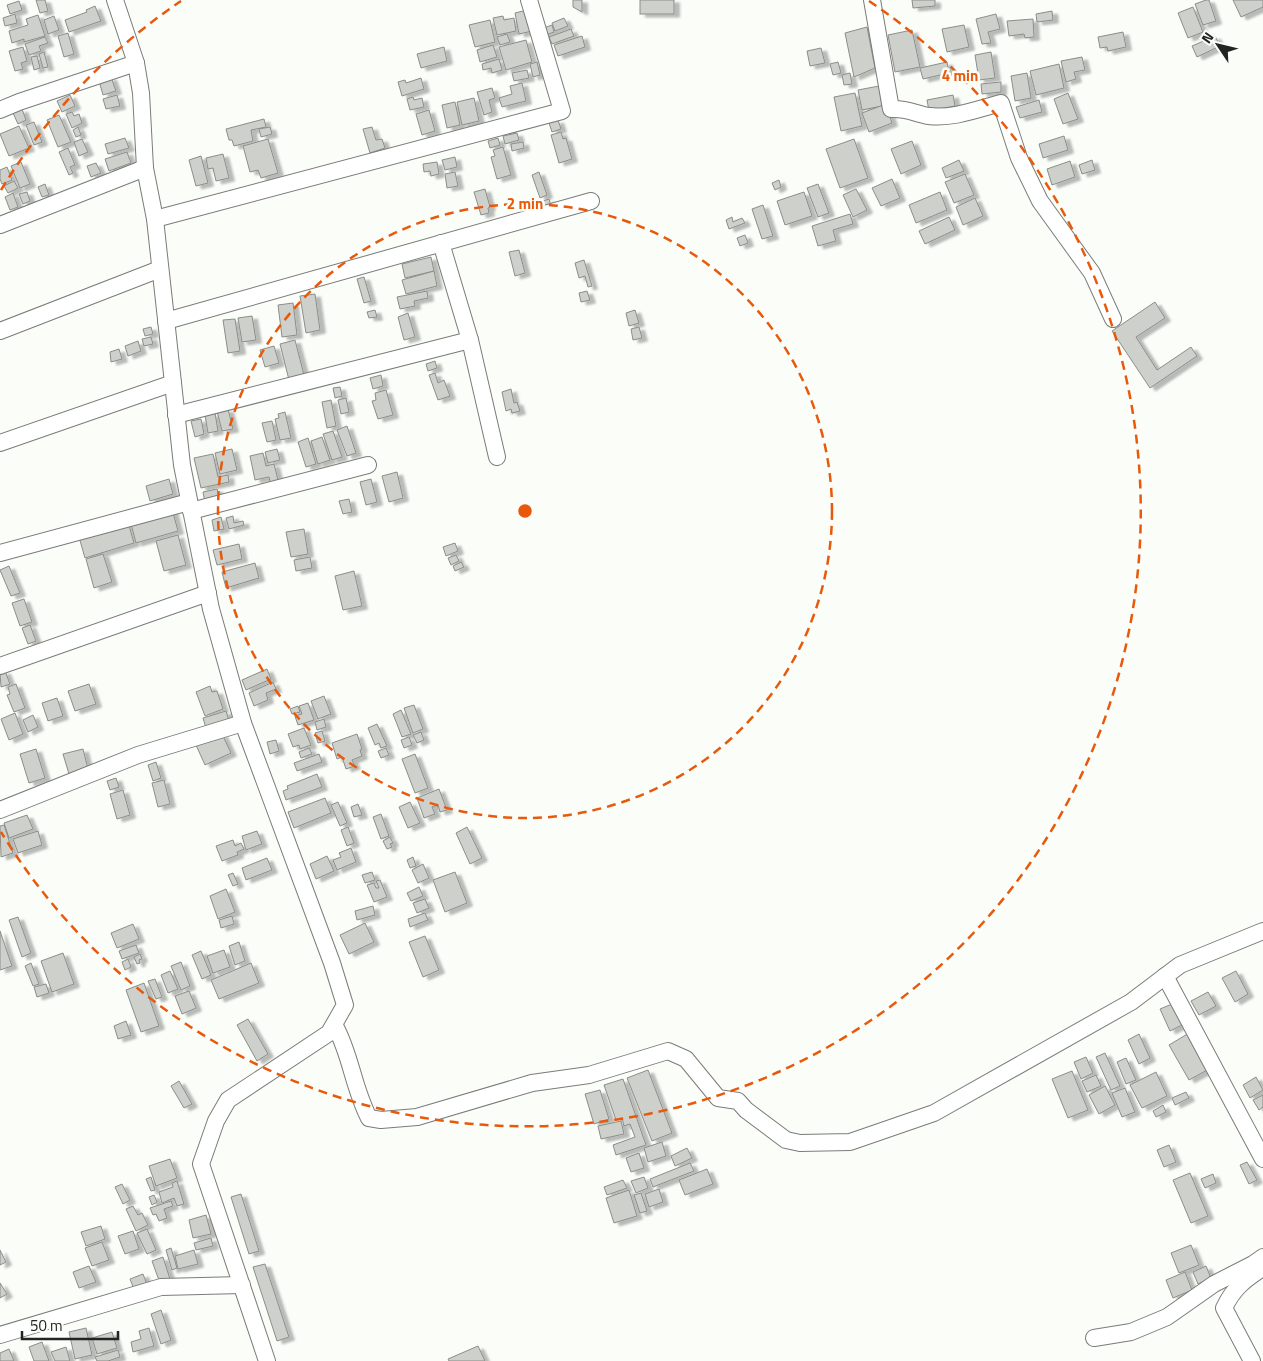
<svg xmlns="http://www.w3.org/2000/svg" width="1263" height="1361" viewBox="0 0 1263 1361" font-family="'Titillium Web',sans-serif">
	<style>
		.building { fill: #cdd0cb; stroke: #8b8d89; filter: url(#shadow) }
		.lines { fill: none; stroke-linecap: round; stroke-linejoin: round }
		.minor-casing { stroke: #7a7c78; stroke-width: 18 }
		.minor { stroke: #fff; stroke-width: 16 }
		.ring { fill: none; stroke: #e8590c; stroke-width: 2.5; stroke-dasharray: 9 6 }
		.centre { fill: #e8590c; stroke: #fafdf8; stroke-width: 2.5 }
		.ring-label { font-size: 15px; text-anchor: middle; font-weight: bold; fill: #e8590c; stroke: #fafdf8; stroke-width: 5; stroke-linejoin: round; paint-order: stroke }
	</style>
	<defs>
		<filter id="shadow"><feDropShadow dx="5.5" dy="3" stdDeviation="1" flood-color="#0004"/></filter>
	</defs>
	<rect width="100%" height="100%" fill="#fafdf8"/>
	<g class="building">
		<polygon points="36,0 45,0 48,11 40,13"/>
		<polygon points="573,0 582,0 582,12 573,7"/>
		<rect x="640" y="0" width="34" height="14"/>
		<polygon points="912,0 935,0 935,6 913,8"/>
		<polygon points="1206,0 1209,0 1216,21 1203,25 1195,4"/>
		<polygon points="1233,0 1263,0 1263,7 1241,17"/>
		<polygon points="19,1 22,10 10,14 7,5"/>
		<polygon points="95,6 101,21 69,32 65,20 87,12 86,10"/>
		<polygon points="1193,7 1203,32 1188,38 1178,13"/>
		<polygon points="527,10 532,31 519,34 515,13"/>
		<polygon points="1052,11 1053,20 1037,22 1036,14"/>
		<polygon points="15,14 17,23 5,26 3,18"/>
		<polygon points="996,14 1000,29 988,32 991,43 982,44 976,19"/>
		<polygon points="38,15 45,36 24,42 24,39 12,43 9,31 28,25 26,19"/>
		<polygon points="54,16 59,30 48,34 44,20"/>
		<polygon points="503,16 504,20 514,18 516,31 497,35 493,18"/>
		<polygon points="564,18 568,26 555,31 552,23"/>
		<polygon points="1033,19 1034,37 1025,38 1024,34 1009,36 1007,21"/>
		<polygon points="490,20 495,42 475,47 469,25"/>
		<polygon points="552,25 554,32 543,36 541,29"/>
		<polygon points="964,25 969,47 947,52 942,29"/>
		<polygon points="867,27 875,68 854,77 845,33"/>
		<polygon points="571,29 574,36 552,44 549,37"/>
		<polygon points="912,30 920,67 895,72 888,35"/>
		<polygon points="1123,32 1126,47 1108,51 1107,47 1100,48 1098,37"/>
		<polygon points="68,33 74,54 64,57 58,36"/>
		<polygon points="507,34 510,42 500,45 497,37"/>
		<polygon points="582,36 585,47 558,56 554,45"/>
		<polygon points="1215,36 1220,46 1197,57 1192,46"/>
		<polygon points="45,37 48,43 39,46 41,51 29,55 25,44"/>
		<polygon points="526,40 532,62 506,70 499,47"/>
		<polygon points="493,45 497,57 480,62 477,50"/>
		<polygon points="23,47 27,61 21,63 23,69 15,71 9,51"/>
		<polygon points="444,47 447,61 421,68 417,54"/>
		<polygon points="821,48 825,63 810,66 807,51"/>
		<polygon points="44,52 48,67 43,68 39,54"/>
		<polygon points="991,52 995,78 979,80 975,55"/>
		<polygon points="37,56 40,68 34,70 31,57"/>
		<polygon points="1082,57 1085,70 1074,72 1076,79 1066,82 1061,61"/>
		<polygon points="499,59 502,70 492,73 491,68 483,70 482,64"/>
		<polygon points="537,62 540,75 533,77 530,64"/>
		<polygon points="838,62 841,73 833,75 830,64"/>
		<polygon points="947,62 949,73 923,79 920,68"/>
		<polygon points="1059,64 1064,88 1036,95 1030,71"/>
		<polygon points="527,70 529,78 514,81 512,73"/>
		<polygon points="850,73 852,84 844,85 842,75"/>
		<polygon points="1027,73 1031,98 1015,101 1011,76"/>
		<polygon points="111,77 116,91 103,95 99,81"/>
		<polygon points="421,78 424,89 402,96 398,82 405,80 406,83"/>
		<polygon points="1001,82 1001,92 982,94 981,84"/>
		<polygon points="522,83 526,101 502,107 499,98 512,94 510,86"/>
		<polygon points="879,86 882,106 862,110 858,90"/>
		<polygon points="492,88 495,98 489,100 492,112 484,115 477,92"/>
		<polygon points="855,93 862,126 841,131 834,97"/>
		<polygon points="1068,93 1078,119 1063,124 1054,99"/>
		<polygon points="70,95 75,106 62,112 57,101"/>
		<polygon points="117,95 120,106 106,109 103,99"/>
		<polygon points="953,95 955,106 929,111 927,100"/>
		<polygon points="413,97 414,100 422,98 424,107 410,110 407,99"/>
		<polygon points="474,98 479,121 462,125 457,102"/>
		<polygon points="1039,100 1042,112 1020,118 1016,107"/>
		<polygon points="455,102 460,125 447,128 442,105"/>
		<polygon points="886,104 892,123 869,132 862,113"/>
		<polygon points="22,109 26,120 18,124 13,113"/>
		<polygon points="429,110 435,131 422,135 416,114"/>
		<polygon points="72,112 74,116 79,114 82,123 72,128 66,114"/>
		<polygon points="59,115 71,142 58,147 47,120"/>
		<polygon points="264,119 266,127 251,130 253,141 234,146 232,140 229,140 226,129"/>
		<polygon points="558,120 561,129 552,132 549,123"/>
		<polygon points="34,122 42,142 34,145 26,125"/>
		<polygon points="19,126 29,148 9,156 0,134"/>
		<polygon points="78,127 81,135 76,137 73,130"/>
		<polygon points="270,127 272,134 261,137 259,129"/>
		<polygon points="372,127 376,140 382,139 385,148 370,153 363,129"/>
		<polygon points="561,132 563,139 566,138 572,159 559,163 551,135"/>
		<polygon points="517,133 519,140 505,144 503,136"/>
		<polygon points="1064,136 1068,150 1043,158 1039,144"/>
		<polygon points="125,138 129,148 108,154 105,144"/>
		<polygon points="498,138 500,145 490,148 488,141"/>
		<polygon points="82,139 88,152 79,156 74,142"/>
		<polygon points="268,139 278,173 261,178 258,170 250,172 243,146"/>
		<polygon points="854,139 868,178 840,188 826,149"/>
		<polygon points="912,141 921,165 901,174 891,149"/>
		<polygon points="523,142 524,148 512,151 511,144"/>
		<polygon points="503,147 511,175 497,179 491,157 495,156 493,150"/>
		<polygon points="68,148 75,165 70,167 73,173 69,175 59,152"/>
		<polygon points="127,152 131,163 109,171 105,159"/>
		<polygon points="223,154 229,178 216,181 213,168 208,169 206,158"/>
		<polygon points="201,156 208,183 196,186 189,160"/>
		<polygon points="455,157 457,167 445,170 442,160"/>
		<polygon points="959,160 964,171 946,178 942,168"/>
		<polygon points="1092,160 1095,170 1082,174 1079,165"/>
		<polygon points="1070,161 1075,177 1052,185 1047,169"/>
		<polygon points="21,162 30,184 20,188 11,166"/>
		<polygon points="437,162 439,174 431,176 430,171 424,172 423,164"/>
		<polygon points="96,163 101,173 91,177 87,166"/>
		<polygon points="7,167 12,180 2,184 0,179 0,170"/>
		<polygon points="455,172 458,186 447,188 445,174"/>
		<polygon points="539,172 547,195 540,198 532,175"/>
		<polygon points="965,174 974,195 954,203 945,182"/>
		<polygon points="892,179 900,198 881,206 872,188"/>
		<polygon points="779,180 781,187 775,190 772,183"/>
		<polygon points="14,181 18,188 8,193 4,186"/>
		<polygon points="45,184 49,195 42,197 38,187"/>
		<polygon points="818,184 829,213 818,217 807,188"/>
		<polygon points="485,189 490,207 488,208 489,213 481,215 474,192"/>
		<polygon points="856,189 867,210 853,217 843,195"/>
		<polygon points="27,192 30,201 23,204 19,194"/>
		<polygon points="804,192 812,216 785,225 777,201"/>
		<polygon points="940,192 947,210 916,223 909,205"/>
		<polygon points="13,193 18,207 10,210 5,197"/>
		<polygon points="975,198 983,216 963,225 956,207"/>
		<polygon points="549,199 552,210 544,213 540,202"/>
		<polygon points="763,205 773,236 762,239 752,209"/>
		<polygon points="850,214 853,224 833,230 836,241 818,246 812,226"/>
		<polygon points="732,217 733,222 742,218 745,223 729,229 726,220"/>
		<polygon points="949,217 955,230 925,244 919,231"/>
		<polygon points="745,235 748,243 740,246 737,238"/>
		<polygon points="519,250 525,273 515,276 509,252"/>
		<polygon points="431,257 434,271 405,278 402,264"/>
		<polygon points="584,260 592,286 588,287 585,276 579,278 575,263"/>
		<polygon points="434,271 437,286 406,294 402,280"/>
		<polygon points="364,277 371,301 364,303 357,279"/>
		<polygon points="427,291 428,298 414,301 415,306 400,309 397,297"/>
		<polygon points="587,291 590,300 581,302 579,293"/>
		<polygon points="315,294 320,330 306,333 300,296"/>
		<polygon points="1155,302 1165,318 1136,337 1157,370 1191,347 1197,356 1150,388 1112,331"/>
		<polygon points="293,303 297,335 282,337 278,305"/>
		<polygon points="375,310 377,317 369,318 367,312"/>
		<polygon points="635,310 639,323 629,326 626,313"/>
		<polygon points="408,313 415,337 404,340 398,317"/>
		<polygon points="252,316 256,340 242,342 238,318"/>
		<polygon points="235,319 240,351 228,353 223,320"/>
		<polygon points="151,327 153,334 145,336 143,329"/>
		<polygon points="639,327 642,338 633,340 631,329"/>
		<polygon points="151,337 153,344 144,346 142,339"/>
		<polygon points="295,340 304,375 289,380 280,344"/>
		<polygon points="138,341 141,351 128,356 125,346"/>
		<polygon points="274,346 279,363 265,367 260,350"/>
		<polygon points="119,349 122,359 111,362 110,352"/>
		<polygon points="435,361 437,368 428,371 426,364"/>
		<polygon points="435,373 438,383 444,380 450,396 438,400 429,375"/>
		<polygon points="381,375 383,386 373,389 370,378"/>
		<polygon points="340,387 342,396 335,398 333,388"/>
		<polygon points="511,389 514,403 517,402 520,411 512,413 511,409 506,411 502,392"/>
		<polygon points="386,390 393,415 378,419 372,401 376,400 375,393"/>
		<polygon points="346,398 349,412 341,414 338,400"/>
		<polygon points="331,400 336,426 327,428 322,402"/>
		<polygon points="228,409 233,429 222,431 217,411"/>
		<polygon points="285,412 291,438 280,440 275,419 279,418 278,414"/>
		<polygon points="215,413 218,431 208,433 205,415"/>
		<polygon points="201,419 204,434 195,437 191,421"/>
		<polygon points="272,421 276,440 267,442 262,423"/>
		<polygon points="347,426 356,453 347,456 337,430"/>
		<polygon points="333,431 342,457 332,460 323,434"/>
		<polygon points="322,437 330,460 318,464 311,441"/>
		<polygon points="308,438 316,464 306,467 298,442"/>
		<polygon points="232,449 237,470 220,474 215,453"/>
		<polygon points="277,449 280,460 268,463 265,452"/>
		<polygon points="263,453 266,466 274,464 279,484 271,486 269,477 255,480 250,456"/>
		<polygon points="213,454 218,477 228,475 229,482 201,488 194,458"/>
		<polygon points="397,472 403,498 389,502 382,476"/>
		<polygon points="169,479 173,494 150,501 146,486"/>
		<polygon points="371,479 377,502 366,505 360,482"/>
		<polygon points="217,489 220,499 205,503 203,492"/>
		<polygon points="349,499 352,512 343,514 339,501"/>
		<polygon points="172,509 178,531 136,543 130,520"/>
		<polygon points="233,516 234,523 243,521 244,525 229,529 226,518"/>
		<polygon points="221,517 224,529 214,531 212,520"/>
		<polygon points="128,522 134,543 85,558 79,537"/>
		<polygon points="304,529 308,554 291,557 286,532"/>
		<polygon points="178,535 186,565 164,571 156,541"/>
		<polygon points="455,543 458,551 446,556 443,547"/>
		<polygon points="239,544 242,559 217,565 213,550"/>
		<polygon points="103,554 112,582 94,588 86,559"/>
		<polygon points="456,555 459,561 451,565 448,558"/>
		<polygon points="310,557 312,568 296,571 294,560"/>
		<polygon points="461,562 464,567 455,571 453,566"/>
		<polygon points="255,563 259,578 226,588 222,572"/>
		<polygon points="9,566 20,593 11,596 0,570"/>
		<polygon points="354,571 362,606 343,610 335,576"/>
		<polygon points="24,599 32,622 20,626 12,603"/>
		<polygon points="30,625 36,641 28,644 22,628"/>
		<polygon points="267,669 271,679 246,690 242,680"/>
		<polygon points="5,671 10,684 1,687 0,673"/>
		<polygon points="273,682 276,689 266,693 268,700 254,706 249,693"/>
		<polygon points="16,684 25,708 14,712 7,695 10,694 8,687"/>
		<polygon points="89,684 96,704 75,711 68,691"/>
		<polygon points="210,686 212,692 217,691 223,709 205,716 196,692"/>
		<polygon points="324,696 331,714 318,719 311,701"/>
		<polygon points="57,698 63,716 48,721 42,703"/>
		<polygon points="308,703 314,720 298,725 295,716 302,714 299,706"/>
		<polygon points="414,705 423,729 413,733 404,708"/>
		<polygon points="298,706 300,712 292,714 290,709"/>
		<polygon points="401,710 411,734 402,737 393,714"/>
		<polygon points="226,711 229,721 206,728 203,718"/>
		<polygon points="15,713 23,734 9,740 1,719"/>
		<polygon points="33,715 38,727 28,732 23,720"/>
		<polygon points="324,719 326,727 317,730 315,722"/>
		<polygon points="377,724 387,746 381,748 379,743 375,745 368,728"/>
		<polygon points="304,728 311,745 300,749 299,745 293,747 288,734"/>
		<polygon points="322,731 325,741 318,743 315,733"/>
		<polygon points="421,732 424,740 417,743 413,735"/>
		<polygon points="222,734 231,753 205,765 196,745"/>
		<polygon points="357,734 362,749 360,750 362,756 352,760 355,766 346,769 342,757 337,759 332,743"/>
		<polygon points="409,737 412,745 404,748 401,740"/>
		<polygon points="276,740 279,751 270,754 267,742"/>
		<polygon points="309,748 312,754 301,758 299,752"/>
		<polygon points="386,748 389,755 381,758 378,751"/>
		<polygon points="36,749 45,778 29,783 20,754"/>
		<polygon points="83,749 88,769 69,774 63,754"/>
		<polygon points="319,754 322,762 297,771 294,763"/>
		<polygon points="415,754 428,788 415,793 402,759"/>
		<polygon points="156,762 161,778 153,781 148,765"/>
		<polygon points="317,774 322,787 286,800 283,791 288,789 287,786"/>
		<polygon points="116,778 119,787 110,790 107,781"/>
		<polygon points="164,780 170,804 158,807 152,783"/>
		<polygon points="439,789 447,810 440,812 438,805 432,807 435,814 424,818 417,798"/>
		<polygon points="123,790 130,815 117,819 110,794"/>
		<polygon points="325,798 331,813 294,828 288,812"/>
		<polygon points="338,802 347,823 340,826 331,805"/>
		<polygon points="410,802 420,823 408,828 399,807"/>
		<polygon points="358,804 362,815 354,817 351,807"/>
		<polygon points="381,814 389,836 381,839 373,817"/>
		<polygon points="27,815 33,829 9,838 4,823"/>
		<polygon points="4,825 13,853 1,857 0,826"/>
		<polygon points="348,827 354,843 347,846 341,830"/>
		<polygon points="467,827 482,858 470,864 456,833"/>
		<polygon points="38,831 42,845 18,853 13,839"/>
		<polygon points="257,831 262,844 246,850 242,836"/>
		<polygon points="390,837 393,843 390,844 392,847 387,849 383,841"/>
		<polygon points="233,840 235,846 241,843 244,849 237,852 238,855 222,861 216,846"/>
		<polygon points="351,848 356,862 337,870 333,860 341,857 339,853"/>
		<polygon points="327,856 334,871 316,879 310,864"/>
		<polygon points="413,857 416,866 410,868 407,860"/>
		<polygon points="267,858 272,870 246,880 242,868"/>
		<polygon points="423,864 429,878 418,883 412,870"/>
		<polygon points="372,872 375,880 365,883 362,875"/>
		<polygon points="455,872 467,903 445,912 433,880"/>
		<polygon points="233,873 238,884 233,886 228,875"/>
		<polygon points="380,880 387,897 374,902 367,885 374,883 376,888 379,888 376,881"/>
		<polygon points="419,887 423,896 411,901 407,893"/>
		<polygon points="226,889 235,912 218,919 210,896"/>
		<polygon points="425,899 429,908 417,913 413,903"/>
		<polygon points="373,906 375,915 357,920 355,911"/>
		<polygon points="425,913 428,920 410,927 408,919"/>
		<polygon points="232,916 234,924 221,928 219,920"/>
		<polygon points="18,917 31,953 22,957 9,920"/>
		<polygon points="365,923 374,942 349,954 340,935"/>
		<polygon points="133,924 139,939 117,948 111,933"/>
		<polygon points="0,931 12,966 0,970"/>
		<polygon points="425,936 439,970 423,977 409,942"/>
		<polygon points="239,942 245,961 235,965 229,946"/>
		<polygon points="136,945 139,953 122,959 119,951"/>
		<polygon points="224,950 230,967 213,973 207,956"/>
		<polygon points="201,951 211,975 202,979 192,955"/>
		<polygon points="63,953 74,984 52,992 41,961"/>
		<polygon points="140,954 142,959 139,960 140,963 137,964 134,957"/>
		<polygon points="128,959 131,967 125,970 122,962"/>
		<polygon points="181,962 190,986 181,990 171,966"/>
		<polygon points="31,963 39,984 33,986 25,966"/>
		<polygon points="251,963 259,983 219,999 211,980"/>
		<polygon points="170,971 178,989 168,993 161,975"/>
		<polygon points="1236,971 1248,994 1235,1002 1222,978"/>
		<polygon points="155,979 162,997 156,999 148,981"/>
		<polygon points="144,983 159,1026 141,1032 126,990"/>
		<polygon points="46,984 49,993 37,997 34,987"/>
		<polygon points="189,991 196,1008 182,1014 175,996"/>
		<polygon points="1208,992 1216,1006 1199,1015 1191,1001"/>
		<polygon points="1172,1004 1182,1025 1170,1031 1160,1009"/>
		<polygon points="248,1019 268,1054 257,1061 237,1025"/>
		<polygon points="126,1021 131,1035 118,1039 114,1026"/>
		<polygon points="1189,1033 1209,1069 1189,1080 1169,1045"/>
		<polygon points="1139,1034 1150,1058 1139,1064 1128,1040"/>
		<polygon points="1105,1053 1120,1086 1111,1090 1096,1057"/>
		<polygon points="1086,1057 1093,1073 1081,1079 1074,1062"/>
		<polygon points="1126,1058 1136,1080 1126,1084 1117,1062"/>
		<polygon points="648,1070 672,1133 652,1141 627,1078"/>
		<polygon points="1072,1071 1088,1110 1068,1118 1052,1079"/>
		<polygon points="1156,1072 1167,1096 1142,1108 1130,1085"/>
		<polygon points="1096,1075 1101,1086 1087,1092 1082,1081"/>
		<polygon points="1256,1077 1263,1090 1250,1098 1243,1085"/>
		<polygon points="623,1079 646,1145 616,1155 613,1145 635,1137 630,1124 624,1126 622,1118 616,1120 604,1085"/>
		<polygon points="179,1081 192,1104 184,1108 171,1086"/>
		<polygon points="1105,1086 1115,1105 1099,1114 1089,1095"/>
		<polygon points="1125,1088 1135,1112 1122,1117 1112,1093"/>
		<polygon points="600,1090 609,1119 594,1124 585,1094"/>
		<polygon points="1186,1092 1189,1098 1175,1105 1172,1098"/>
		<polygon points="1263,1095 1263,1107 1259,1110 1253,1100"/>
		<polygon points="1163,1105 1166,1112 1156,1117 1153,1111"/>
		<polygon points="621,1121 624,1134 601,1139 598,1126"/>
		<polygon points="662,1142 666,1156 648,1162 644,1148"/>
		<polygon points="1169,1145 1176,1162 1164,1167 1157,1150"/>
		<polygon points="687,1148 692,1158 675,1166 671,1156"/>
		<polygon points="639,1153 644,1168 631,1172 626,1158"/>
		<polygon points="170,1159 177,1178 156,1186 149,1166"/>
		<polygon points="1247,1162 1257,1180 1249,1184 1240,1165"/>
		<polygon points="690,1163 694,1171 653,1187 650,1179"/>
		<polygon points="707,1169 713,1184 685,1195 679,1180"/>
		<polygon points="1190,1173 1208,1216 1191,1223 1173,1180"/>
		<polygon points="1213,1174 1216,1183 1205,1188 1201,1179"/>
		<polygon points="151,1177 155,1190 151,1191 146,1179"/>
		<polygon points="644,1177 648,1188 636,1193 631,1181"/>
		<polygon points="623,1180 627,1188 607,1195 604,1187"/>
		<polygon points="177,1181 184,1204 177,1206 174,1198 162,1203 159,1192 173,1187 172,1183"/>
		<polygon points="122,1184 130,1200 123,1204 115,1187"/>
		<polygon points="659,1189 663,1202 649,1207 645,1194"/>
		<polygon points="629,1190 637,1216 614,1223 606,1198"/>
		<polygon points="641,1193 647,1211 640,1213 634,1195"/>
		<polygon points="241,1194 259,1251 249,1254 231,1197"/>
		<polygon points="154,1195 157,1202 152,1205 149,1197"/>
		<polygon points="171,1201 173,1206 164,1209 167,1218 159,1221 156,1214 153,1215 150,1208"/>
		<polygon points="133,1206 138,1215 142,1213 148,1225 136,1231 126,1209"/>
		<polygon points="206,1215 211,1234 193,1238 189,1220"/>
		<polygon points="101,1226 105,1239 86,1246 81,1232"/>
		<polygon points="147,1229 156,1250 147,1254 137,1233"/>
		<polygon points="133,1231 139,1249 125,1254 118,1236"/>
		<polygon points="211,1238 213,1246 196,1250 194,1243"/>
		<polygon points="102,1242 109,1260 92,1266 85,1248"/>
		<polygon points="1191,1245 1199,1265 1179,1273 1171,1253"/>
		<polygon points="171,1248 177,1268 172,1270 166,1250"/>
		<polygon points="0,1250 6,1262 0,1265"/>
		<polygon points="194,1250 198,1264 178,1269 175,1256"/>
		<polygon points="163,1257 170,1279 160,1283 152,1261"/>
		<polygon points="265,1264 289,1337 277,1341 253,1267"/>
		<polygon points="89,1266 96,1282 79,1288 73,1272"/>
		<polygon points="1206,1266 1211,1278 1198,1284 1193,1272"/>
		<polygon points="1185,1272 1192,1290 1173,1298 1166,1280"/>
		<polygon points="143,1274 148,1287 135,1292 130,1279"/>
		<polygon points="0,1283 7,1294 0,1298"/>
		<polygon points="161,1310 171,1340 161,1344 151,1314"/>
		<polygon points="86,1328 92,1355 75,1359 69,1332"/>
		<polygon points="149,1328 154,1346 133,1352 131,1342 141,1339 139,1331"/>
		<polygon points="112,1332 117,1348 97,1354 92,1338"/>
		<polygon points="42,1342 49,1361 34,1361 29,1347"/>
		<polygon points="478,1346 485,1361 449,1361 448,1359"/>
		<polygon points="66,1347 70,1361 55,1361 51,1352"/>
		<polygon points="9,1349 14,1361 0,1361 0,1353"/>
		<polygon points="118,1350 120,1357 108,1361 97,1361 95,1357"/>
	</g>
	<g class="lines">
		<defs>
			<g id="minor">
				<polyline points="115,0 136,63 141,93 145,168 155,219 182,465 211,609 243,723 332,963 345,1005 329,1033 228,1100 216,1121 201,1164 267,1361"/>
				<path d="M872,0L891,109C908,108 915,114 929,116C953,119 978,109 1001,103L1019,158L1040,201L1092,273L1113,319"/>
				<polyline points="0,110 19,102 136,63"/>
				<polyline points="155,219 562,111 529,0"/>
				<polyline points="0,225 145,168"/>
				<polyline points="441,243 470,340 497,457"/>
				<polyline points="166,321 591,201"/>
				<polyline points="0,331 160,269"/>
				<polyline points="176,415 470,340"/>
				<polyline points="0,443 173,383"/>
				<polyline points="191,511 368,465"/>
				<polyline points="0,553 189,502"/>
				<polyline points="0,666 208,593"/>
				<polyline points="0,810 138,755 243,723"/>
				<polyline points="1165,976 1263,1159"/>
				<path d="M335,1026C351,1055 353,1087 369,1118L381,1120L417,1117L532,1083L589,1075L668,1051L686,1059L718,1098L738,1101L746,1110L786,1140L800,1143L850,1142L934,1113L1131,1002L1180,965L1263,931"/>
				<polyline points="0,1335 161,1287 242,1285"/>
				<polyline points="1094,1338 1131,1332 1167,1317 1214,1284 1253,1264 1263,1257"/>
				<path d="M1252,1361L1224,1308C1233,1289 1244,1280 1261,1269"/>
			</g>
		</defs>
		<use href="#minor" class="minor-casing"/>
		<use href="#minor" class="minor"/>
	</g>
	<g class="ring">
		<circle cx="525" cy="511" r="307"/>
		<path d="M1 190A615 615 0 0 1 181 1M869 1A615 615 0 1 1 1 832"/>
	</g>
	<circle cx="525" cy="511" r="8" class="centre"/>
	<g class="ring-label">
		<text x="960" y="81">4 min</text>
		<text x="525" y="209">2 min</text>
	</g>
	<g transform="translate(1218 45) rotate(305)" stroke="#fafdf8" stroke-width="4" paint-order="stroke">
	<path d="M0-4L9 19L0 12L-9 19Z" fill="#232422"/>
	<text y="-8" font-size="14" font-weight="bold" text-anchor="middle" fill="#232422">N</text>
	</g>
	<path d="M22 1331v8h96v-8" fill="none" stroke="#232422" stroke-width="2.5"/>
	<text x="30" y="1331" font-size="15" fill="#232422" stroke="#fafdf8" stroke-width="4" paint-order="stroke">50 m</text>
</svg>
